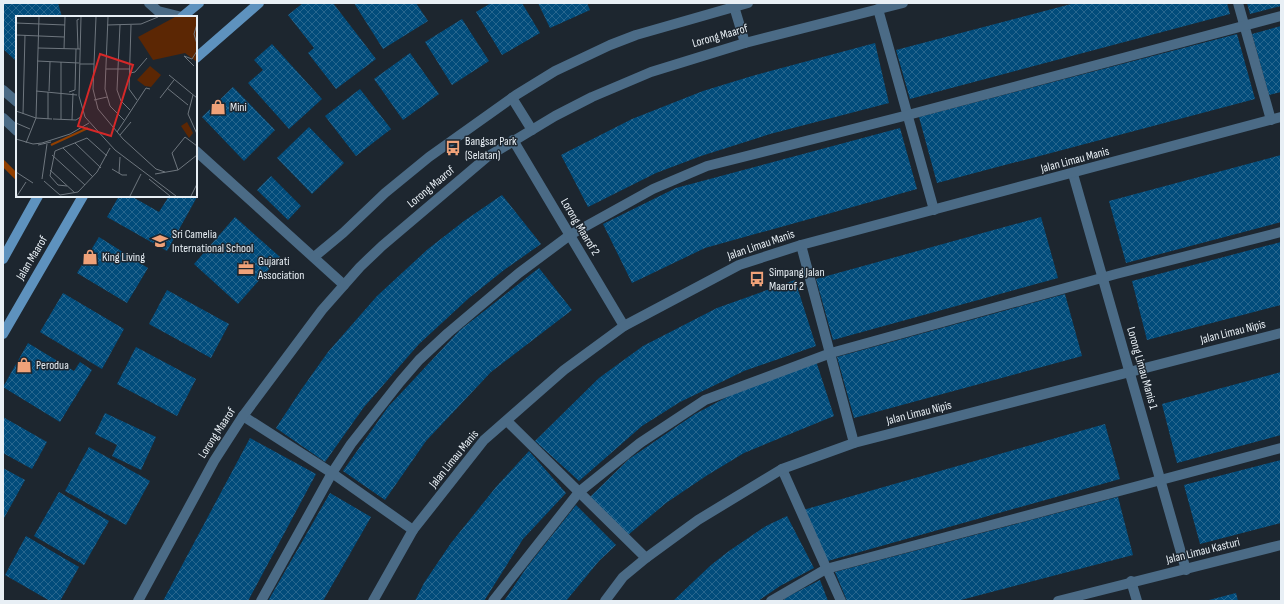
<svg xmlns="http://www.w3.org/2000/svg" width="1284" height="604" viewBox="0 0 1284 604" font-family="'Sofia Sans Condensed',sans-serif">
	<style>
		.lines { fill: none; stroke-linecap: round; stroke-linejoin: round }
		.stream { stroke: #913f00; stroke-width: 6 }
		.building { fill: url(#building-cross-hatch) }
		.service { stroke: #4b6b86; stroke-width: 10 }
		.minor { stroke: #4b6b86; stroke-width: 10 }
		.tertiary { stroke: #4b6b86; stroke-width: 10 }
		.secondary { stroke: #5e92be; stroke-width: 10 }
		.labels { text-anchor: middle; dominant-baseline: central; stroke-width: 3; stroke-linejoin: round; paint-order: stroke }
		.street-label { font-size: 12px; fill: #e8eff5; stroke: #1d262f }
		.poi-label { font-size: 12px; fill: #e8eff5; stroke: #1d262f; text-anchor: start }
		.inset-river { fill: none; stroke: #913f00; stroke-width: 2 }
		.inset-road { fill: none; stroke: #6e767e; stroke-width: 1 }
		.view { fill: #d62828; fill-opacity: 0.15; stroke: #d62828; stroke-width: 2 }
		.inset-edge { fill: none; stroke: #e8eff5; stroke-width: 2 }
	</style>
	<defs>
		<pattern id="building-cross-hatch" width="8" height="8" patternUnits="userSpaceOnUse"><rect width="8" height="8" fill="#024c7b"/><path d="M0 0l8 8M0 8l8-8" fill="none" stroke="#27668e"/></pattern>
	</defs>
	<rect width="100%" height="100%" fill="#1d262f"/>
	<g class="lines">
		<polyline class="stream" points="3,163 17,177"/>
	</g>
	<g class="building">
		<polygon points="3,3 58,3 62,17 17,17 17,60 15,60 3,49"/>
		<polygon points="303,3 333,3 376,59 336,89 308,53 314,48 288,15"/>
		<polygon points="354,3 416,3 428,21 383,49"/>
		<polygon points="491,3 522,3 540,33 502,55 476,12"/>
		<polygon points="538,3 587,3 590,10 550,28"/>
		<polygon points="1075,3 1227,3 1230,14 910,99 896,50"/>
		<polygon points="1247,3 1281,3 1281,6 1250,14"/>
		<polygon points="462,19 489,61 452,85 425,42"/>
		<polygon points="1281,26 1281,92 1269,95 1252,34"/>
		<polygon points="1237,34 1255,99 937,183 919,117"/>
		<polygon points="875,43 889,103 770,134 701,156 656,173 588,207 561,155 632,119 703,91 752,76"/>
		<polygon points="272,44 322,99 289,129 248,83 263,70 254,60"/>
		<polygon points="410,53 439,94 403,120 374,79"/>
		<polygon points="233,87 275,130 244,161 202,117"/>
		<polygon points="360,89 391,129 356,156 325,116"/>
		<polygon points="309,127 344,163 312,194 277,158"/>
		<polygon points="900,128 917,189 705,248 632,283 603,224 676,188"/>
		<polygon points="1281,155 1281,222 1126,263 1109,201"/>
		<polygon points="271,176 301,206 288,220 257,190"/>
		<polygon points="502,195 541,244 504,270 469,298 419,344 364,407 325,462 276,428 301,390 328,352 377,296 428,249 464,221"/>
		<polygon points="119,196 131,196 159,212 169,196 197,197 167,251 107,217"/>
		<polygon points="235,217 280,257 238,304 194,264"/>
		<polygon points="1041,217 1058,278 833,340 816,279"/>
		<polygon points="99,237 148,268 127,303 77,273"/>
		<polygon points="1281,242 1281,305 1147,340 1132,281"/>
		<polygon points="539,268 572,310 491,372 426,441 385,500 343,471 388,407 460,330"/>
		<polygon points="795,280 816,346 744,371 680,402 642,426 579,481 535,441 599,378 643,346 717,308"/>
		<polygon points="167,290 229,324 211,358 149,324"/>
		<polygon points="63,293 124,329 102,369 40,332"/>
		<polygon points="1065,294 1082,356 854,418 837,357"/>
		<polygon points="28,343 74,371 80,362 92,370 60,422 3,387"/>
		<polygon points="136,347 196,379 177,416 117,384"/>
		<polygon points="816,361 834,416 744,453 706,476 666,503 628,535 590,497 629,459 695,414 746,387"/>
		<polygon points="1281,372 1281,435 1177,463 1162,404"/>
		<polygon points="105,413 156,437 141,470 112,456 117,445 95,434"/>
		<polygon points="3,417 47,442 32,469 3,453"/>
		<polygon points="1105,424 1120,479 824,562 803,510"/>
		<polygon points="250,438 316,474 248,601 163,601"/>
		<polygon points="89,447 150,481 126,525 65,491"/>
		<polygon points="529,451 566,493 523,539 484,601 415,601 424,583 451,543 496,487"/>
		<polygon points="1281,460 1281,523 1200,544 1184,485"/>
		<polygon points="3,468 25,480 3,520"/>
		<polygon points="59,492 109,521 84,565 34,536"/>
		<polygon points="330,493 371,517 323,601 268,601"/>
		<polygon points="1118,497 1133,555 957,601 847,601 835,572"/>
		<polygon points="576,505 616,545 599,561 566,601 504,601 527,567"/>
		<polygon points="787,516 814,568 780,586 758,601 673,601 711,565 729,551 766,526"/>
		<polygon points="26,536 79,567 60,601 50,601 5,575"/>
		<polygon points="820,580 828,601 782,601 789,596"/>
		<polygon points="1236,593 1238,601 1209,601 1209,600"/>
	</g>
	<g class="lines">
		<g class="service">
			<polyline points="733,3 745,43"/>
			<polyline points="1238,3 1271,120"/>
			<polyline points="878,9 934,210"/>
			<polyline points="512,98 532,130"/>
			<polyline points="196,151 344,285"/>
			<polyline points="801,245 854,443"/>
			<polyline points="314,257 343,233 385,193 429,157 516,95 555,71 610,45 636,35 748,3"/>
			<polyline points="243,416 332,473 413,530"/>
			<polyline points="507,421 646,558"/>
			<polyline points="782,469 841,601"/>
			<polyline points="261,601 332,473 351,444 400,382 419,360 448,333 519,273 570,235 653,189 707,166 908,115 1281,16"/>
			<polyline points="493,601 579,492 640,443 705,400 831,353 1116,274 1281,232"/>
			<polyline points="771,601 826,569 1281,448"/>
		</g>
		<g class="minor">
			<polyline points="149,3 158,11 182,17"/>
			<polyline points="513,140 624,326"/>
			<polyline points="1073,174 1186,570"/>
			<polyline points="1131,581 1137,601"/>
			<polyline points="138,601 214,461 243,416 322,310 360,267 382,246 487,157 555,116 592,97 651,72 745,43 903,3"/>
			<polyline points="373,601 413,530 484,440 564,370 624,326 739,265 801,245 1281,117"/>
			<polyline points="605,601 623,577 646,558 698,520 782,469 854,443 1281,333"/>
			<polyline points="1058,601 1281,545"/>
		</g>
		<g class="tertiary">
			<polyline points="3,90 17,102"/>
			<polyline points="3,118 17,131"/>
		</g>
		<g class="secondary">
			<polyline points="182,17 199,3"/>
			<polyline points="196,58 259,3"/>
			<polyline points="3,259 38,196"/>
			<polyline points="3,334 83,196"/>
		</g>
	</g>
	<defs>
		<symbol id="shop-bare" viewBox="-9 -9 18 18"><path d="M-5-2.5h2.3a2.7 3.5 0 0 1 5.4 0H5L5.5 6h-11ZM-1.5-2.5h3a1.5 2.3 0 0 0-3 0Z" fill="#f0a279" stroke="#1d262f" stroke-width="2.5" paint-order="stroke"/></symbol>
		<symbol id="bus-bare" viewBox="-9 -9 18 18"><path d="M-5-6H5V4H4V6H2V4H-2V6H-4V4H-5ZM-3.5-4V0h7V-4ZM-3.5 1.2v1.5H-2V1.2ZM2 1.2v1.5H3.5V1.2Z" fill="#f0a279" stroke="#1d262f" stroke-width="2.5" paint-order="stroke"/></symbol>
		<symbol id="school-bare" viewBox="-9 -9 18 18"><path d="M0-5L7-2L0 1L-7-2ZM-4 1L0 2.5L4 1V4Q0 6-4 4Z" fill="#f0a279" stroke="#1d262f" stroke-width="2.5" paint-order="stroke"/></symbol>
		<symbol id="office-bare" viewBox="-9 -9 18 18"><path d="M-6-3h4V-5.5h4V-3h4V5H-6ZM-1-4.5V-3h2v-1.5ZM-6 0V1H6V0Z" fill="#f0a279" stroke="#1d262f" stroke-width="2.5" paint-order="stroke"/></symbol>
	</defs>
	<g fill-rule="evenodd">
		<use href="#shop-bare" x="207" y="96" width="22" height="22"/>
		<use href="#bus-bare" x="442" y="137" width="22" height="22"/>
		<use href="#school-bare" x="149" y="230" width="22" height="22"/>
		<use href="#shop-bare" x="79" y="246" width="22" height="22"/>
		<use href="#office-bare" x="235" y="257" width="22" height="22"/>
		<use href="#bus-bare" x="746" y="268" width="22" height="22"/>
		<use href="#shop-bare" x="13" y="354" width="22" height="22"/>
	</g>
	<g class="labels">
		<g class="street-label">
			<text transform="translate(720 36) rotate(-16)">Lorong Maarof</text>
			<text transform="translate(1075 160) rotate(-15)">Jalan Limau Manis</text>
			<text transform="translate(431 187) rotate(-40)">Lorong Maarof</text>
			<text transform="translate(580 227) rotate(59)">Lorong Maarof 2</text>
			<text transform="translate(761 245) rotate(-19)">Jalan Limau Manis</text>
			<text transform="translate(32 258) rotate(-59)">Jalan Maarof</text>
			<text transform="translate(1233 332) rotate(-14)">Jalan Limau Nipis</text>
			<text transform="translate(1142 368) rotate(74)">Lorong Limau Manis 1</text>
			<text transform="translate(919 413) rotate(-14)">Jalan Limau Nipis</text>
			<text transform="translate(217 433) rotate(-57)">Lorong Maarof</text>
			<text transform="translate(454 459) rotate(-51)">Jalan Limau Manis</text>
			<text transform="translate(1203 551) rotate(-14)">Jalan Limau Kasturi</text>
		</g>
		<g class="poi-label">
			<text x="230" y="107">Mini</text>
			<text x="465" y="141">Bangsar Park<tspan x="465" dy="14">(Selatan)</tspan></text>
			<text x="172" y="234">Sri Camelia<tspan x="172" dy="14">International School</tspan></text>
			<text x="102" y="257">King Living</text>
			<text x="258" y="261">Gujarati<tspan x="258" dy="14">Association</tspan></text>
			<text x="769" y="272">Simpang Jalan<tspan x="769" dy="14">Maarof 2</tspan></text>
			<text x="36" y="365">Perodua</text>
		</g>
	</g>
	<g transform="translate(16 16)">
		<rect width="181" height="181" fill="#1d262f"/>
		<path d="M134,50L145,59L135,71L129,70L121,64ZM171,106L177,117L173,122L165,110Z" fill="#5c2704"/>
		<path d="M159,1H181V46L169,37L137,44L122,21Z" fill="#5c2704"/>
		<path class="inset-river" d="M35,129L72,112"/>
		<path class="inset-road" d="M65,1L63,80L69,101L99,134L160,180M80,1L77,73L82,93L107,123L140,153L149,156M92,1L89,73L94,90L108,104M0,7L49,9M181,8L178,18L181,28M91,9L125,8L142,1M104,9L101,74L105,85L114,94M115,9L113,73L121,84M0,19L48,21M22,32L64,33M48,33L49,1M62,33L61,4L63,3M21,45L63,47M64,48H78M178,50L168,40L176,43L181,35M90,53H114M114,57L119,56L131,42M153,59L181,82M151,72L172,89M20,75L61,79M33,75L34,46M32,76V103M53,76L59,74L60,33M177,79L172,98L181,118M144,82L158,64M78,84L91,81M0,95L20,102L36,103M7,98L9,19M37,103L60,104L66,100M45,103V46M56,104L57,77M0,107L14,113M101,116L130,72L134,73M104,119L115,106M0,123L17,128L26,127L54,118L73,107M10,127L20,102L23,1M59,127L85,152M22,129L35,126M47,132L77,161M36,139L69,169M96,153L106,159H111M34,154L59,177M162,154L156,137L169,121L181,130M0,156L17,167M103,157L104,141M139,158L162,154L181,139M26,163L31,128M133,163L154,180M28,165L44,179L62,176L81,156L94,132M51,170L42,169L34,160L39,135L71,122L91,140M1,180L10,166M114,180L125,158M175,180L181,168"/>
		<path class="view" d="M84,38L117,49L95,120L62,110Z"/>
		<rect width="181" height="181" class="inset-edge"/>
	</g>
	<rect width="1284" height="604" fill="none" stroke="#e8eff5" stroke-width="8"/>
</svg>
